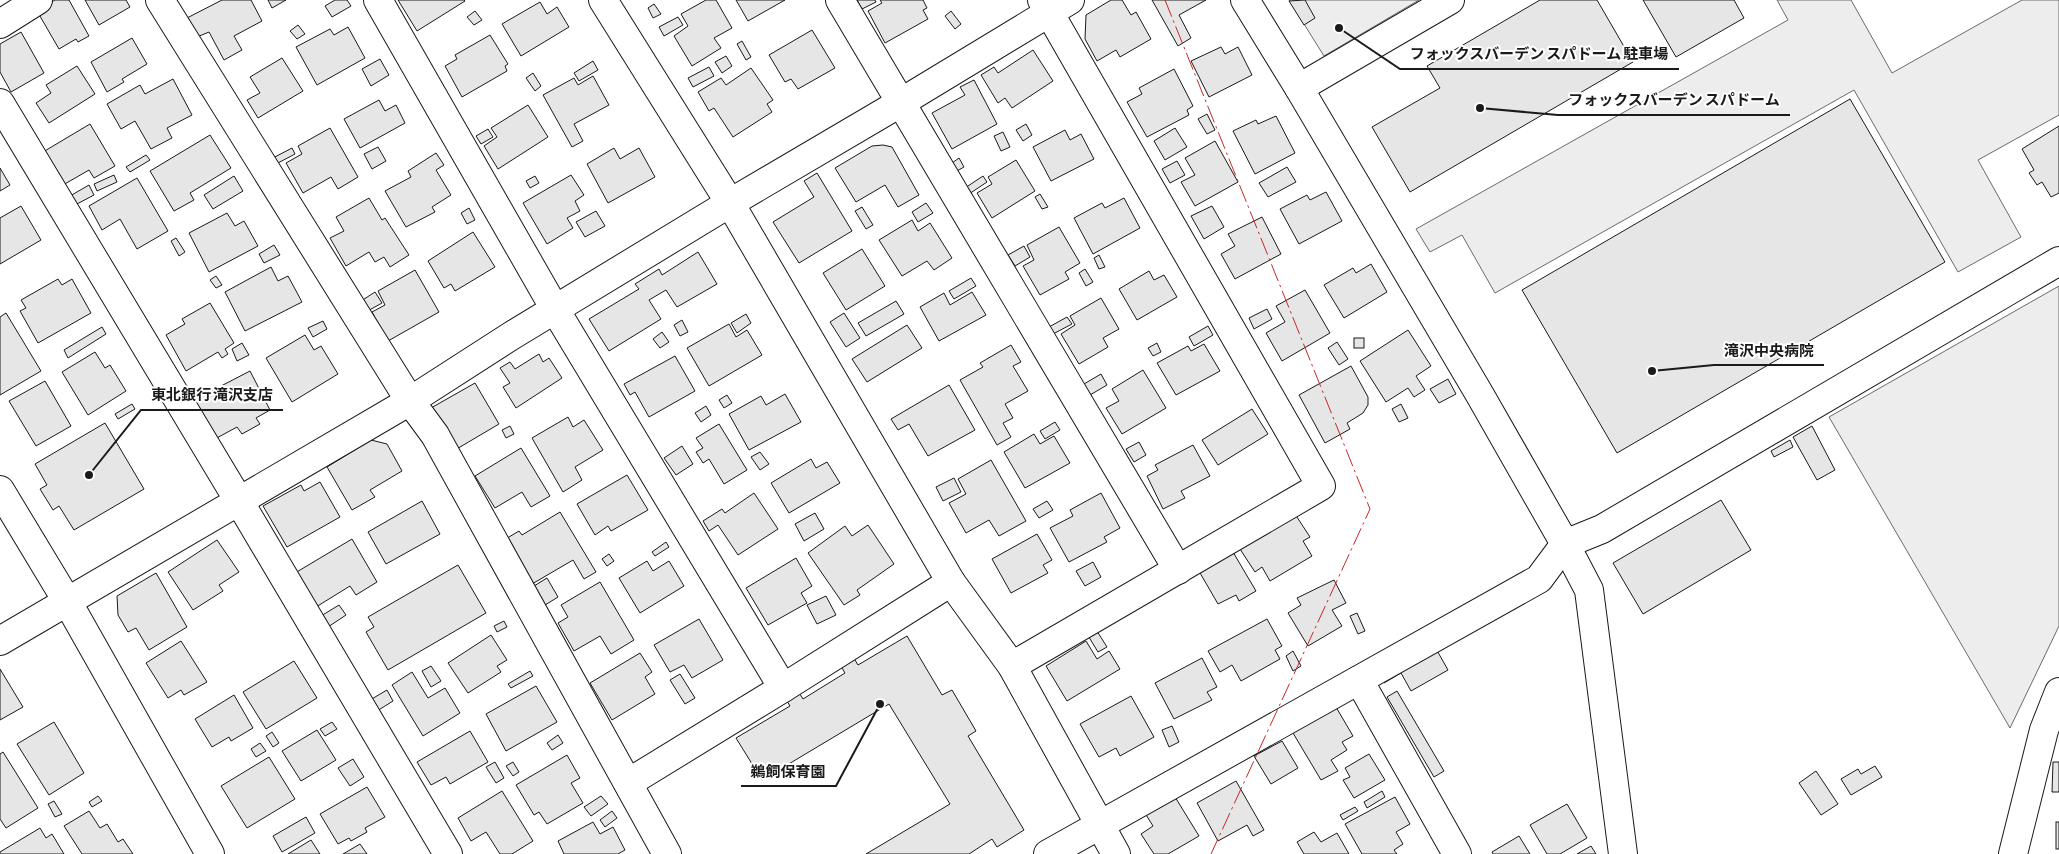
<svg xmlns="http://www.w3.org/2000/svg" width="2059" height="854" viewBox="0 0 2059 854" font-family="'Asap Condensed','Noto Sans JP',sans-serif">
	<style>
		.parking { fill: #ededed; stroke: #6a6a6a }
		.building { fill: #e6e6e6; stroke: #1a1a1a }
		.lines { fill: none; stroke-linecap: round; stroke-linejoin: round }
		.minor-casing { stroke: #1a1a1a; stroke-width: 30 }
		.tertiary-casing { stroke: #1a1a1a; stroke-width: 30 }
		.minor { stroke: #fff; stroke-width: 28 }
		.tertiary { stroke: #fff; stroke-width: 28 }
		.power { stroke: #c62828; stroke-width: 1; stroke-dasharray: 18 4 2.5 4; stroke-linecap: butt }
		.leader { fill: none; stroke: #1a1a1a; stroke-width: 2 }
		.callout-dot { fill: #1a1a1a; stroke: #fff; stroke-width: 2 }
		.callout-label { font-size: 15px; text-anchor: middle; font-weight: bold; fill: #1a1a1a; stroke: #fff; stroke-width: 4; stroke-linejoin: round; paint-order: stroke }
	</style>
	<rect width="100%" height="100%" fill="#fff"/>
	<g class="parking">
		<polygon points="1289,0 1419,0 1324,56"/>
		<polygon points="1777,0 1851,0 1892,73 2022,0 2059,0 2059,115 1978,160 2021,237 1958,272 1854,90 1495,293 1462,235 1430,252 1416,229 1788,20"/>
		<polygon points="2059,286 2059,626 2010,728 1829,417"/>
	</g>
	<g class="building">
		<polygon points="55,0 69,0 89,36 78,42 76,39 59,49 37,11"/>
		<polygon points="85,0 126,0 130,7 99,25"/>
		<polygon points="222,0 251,0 262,21 234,36 242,50 224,60 209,32 197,37 187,18"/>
		<polygon points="268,0 286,0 272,8"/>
		<polygon points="335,0 347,0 351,6 332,17 325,6"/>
		<polygon points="398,0 464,0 465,1 417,31"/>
		<polygon points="706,0 716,0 732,28 714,38 721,48 692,66 674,36 688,26 681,14"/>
		<polygon points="736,0 785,0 748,21"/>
		<polygon points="857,0 875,0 876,2 862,9"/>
		<polygon points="880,0 923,0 927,8 923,10 928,19 885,43 868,11 882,3"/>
		<polygon points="1111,0 1122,0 1131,15 1136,12 1151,39 1120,57 1116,50 1097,61 1085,39 1086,15"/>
		<polygon points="1152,0 1206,0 1179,15 1191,38 1178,46"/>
		<polygon points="1305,0 1315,18 1304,25 1289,1"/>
		<polygon points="1540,0 1597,0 1633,62 1410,192 1372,127 1440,88 1427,66"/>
		<polygon points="1643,0 1734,0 1744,18 1676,57"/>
		<polygon points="540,2 547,14 557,7 569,27 521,56 502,24"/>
		<polygon points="654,4 661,14 653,18 648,8"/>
		<polygon points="475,11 482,20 474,25 467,17"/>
		<polygon points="951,11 961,24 955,29 945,16"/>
		<polygon points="678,17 683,25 664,36 659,27"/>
		<polygon points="298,25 305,34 297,39 290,31"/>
		<polygon points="348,27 365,58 317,85 296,47 330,29 334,35"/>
		<polygon points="812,30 835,68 798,89 791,79 785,82 769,55"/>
		<polygon points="21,32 44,73 11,92 0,72 0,44"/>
		<polygon points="490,35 508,64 505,66 507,71 462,97 445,66 457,59 455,55"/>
		<polygon points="132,38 147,64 122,79 124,82 107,92 91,62"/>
		<polygon points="742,41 751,57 746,60 737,44"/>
		<polygon points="1221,47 1225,54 1238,47 1252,75 1209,97 1191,61"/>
		<polygon points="1033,50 1053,81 1012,108 1005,98 998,103 981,75 994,67 998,73"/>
		<polygon points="726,56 732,66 722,73 715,62"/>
		<polygon points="282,58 303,91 258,118 247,100 260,93 250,77"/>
		<polygon points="380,59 389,75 371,86 362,69"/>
		<polygon points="593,61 598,70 579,81 574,73"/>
		<polygon points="77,66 95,94 49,123 36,103 51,93 46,85"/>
		<polygon points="709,67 714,76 693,87 688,78"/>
		<polygon points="751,68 773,100 767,104 772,112 733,137 714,108 709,111 698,92 721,78 726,85"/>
		<polygon points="1174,69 1193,106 1187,110 1189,115 1147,137 1127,102 1142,94 1139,88"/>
		<polygon points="533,73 541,86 535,91 526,78"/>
		<polygon points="593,76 609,105 574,124 583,141 572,147 543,95 574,78 578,85"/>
		<polygon points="173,79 192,115 167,128 172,138 151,149 135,121 121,129 107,104 140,85 145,94"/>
		<polygon points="974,80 997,124 952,149 932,113 965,95 960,87"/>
		<polygon points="1850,99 1945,262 1617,453 1522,290"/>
		<polygon points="379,100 385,111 396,105 405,123 360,148 344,119"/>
		<polygon points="528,105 548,137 498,169 484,146 497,137 491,128"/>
		<polygon points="1207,114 1215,130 1207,134 1198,119"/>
		<polygon points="1276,116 1295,153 1255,174 1233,131 1256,120 1258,124"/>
		<polygon points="90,124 115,166 94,178 89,170 63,185 43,152"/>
		<polygon points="1026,124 1032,135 1023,141 1016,130"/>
		<polygon points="2059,126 2059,193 2051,197 2042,182 2037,185 2029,173 2034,170 2022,149"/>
		<polygon points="330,128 358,177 338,189 331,177 303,193 286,163 302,154 298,146"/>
		<polygon points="1175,128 1187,147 1165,160 1154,141"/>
		<polygon points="488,129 493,137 481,144 476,136"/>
		<polygon points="1065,130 1070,140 1081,134 1094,159 1051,181 1033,147"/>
		<polygon points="1003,132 1010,147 1001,151 994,136"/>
		<polygon points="210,135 231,168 190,193 194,200 174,211 150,171"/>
		<polygon points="1215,141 1238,182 1195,206 1181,182 1195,175 1185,158"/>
		<polygon points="883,145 892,147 919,195 898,207 885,185 856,202 835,168 872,146"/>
		<polygon points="378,147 386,161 372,169 364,154"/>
		<polygon points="292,148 295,154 276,164 273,158"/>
		<polygon points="614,148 620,159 639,148 655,177 608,203 587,164"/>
		<polygon points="436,153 444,165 436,170 451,195 432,207 435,212 406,227 385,191 411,177 408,171"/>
		<polygon points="146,155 150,160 130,172 126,167"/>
		<polygon points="959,158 964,167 957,171 952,163"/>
		<polygon points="1016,160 1035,191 992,218 977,193 992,184 988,177"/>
		<polygon points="1177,161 1185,175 1170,183 1162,169"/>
		<polygon points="1287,167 1296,182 1268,197 1259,183"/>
		<polygon points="0,168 10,185 0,191"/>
		<polygon points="817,173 852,231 799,263 773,222 814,197 804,181"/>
		<polygon points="114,175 117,182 97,191 94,184"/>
		<polygon points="571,175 584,195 575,201 580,211 567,218 573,228 547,244 523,203"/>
		<polygon points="234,176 243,191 213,209 204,195"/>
		<polygon points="535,176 539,183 530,188 526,181"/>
		<polygon points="983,176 987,182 969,194 965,188"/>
		<polygon points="137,178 168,231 137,249 120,219 102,230 89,206"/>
		<polygon points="89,185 94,195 75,205 70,196"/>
		<polygon points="1326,192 1342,221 1299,244 1280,209 1307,195 1310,200"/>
		<polygon points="1040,194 1048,207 1042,209 1035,197"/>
		<polygon points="369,198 382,220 385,218 409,255 390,267 384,257 375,262 369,252 346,266 330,238 344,231 336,217"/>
		<polygon points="1124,198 1140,228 1093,254 1074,218 1102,203 1105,208"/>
		<polygon points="926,203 933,213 918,222 912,212"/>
		<polygon points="21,206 41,240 0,264 0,218"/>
		<polygon points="1212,206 1224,227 1204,239 1191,216"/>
		<polygon points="862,207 873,225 866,229 855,211"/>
		<polygon points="469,208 475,220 467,224 461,213"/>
		<polygon points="596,211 605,226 585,237 576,222"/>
		<polygon points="227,213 235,226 244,221 258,246 209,272 189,233"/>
		<polygon points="1262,217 1281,254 1235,279 1221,254 1235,246 1228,234"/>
		<polygon points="912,220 918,231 930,223 952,258 934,270 927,261 902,276 879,240"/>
		<polygon points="1059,227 1080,263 1065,272 1069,279 1040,295 1023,266 1034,260 1027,245"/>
		<polygon points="473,232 495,267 455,291 451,284 444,288 428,261"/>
		<polygon points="176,238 185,252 179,256 171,241"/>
		<polygon points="274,245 280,255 264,263 259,254"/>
		<polygon points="1024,246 1030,257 1015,266 1008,255"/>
		<polygon points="862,249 885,286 846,310 823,273"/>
		<polygon points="698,252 717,284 677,307 666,290 649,300 661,319 609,351 589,319 639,289 635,284 659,269 662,275"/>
		<polygon points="1099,255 1105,267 1099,269 1094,258"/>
		<polygon points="1371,264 1387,292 1344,318 1324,285 1353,268 1356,273"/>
		<polygon points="271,267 278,281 288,276 302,302 245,331 225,292"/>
		<polygon points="1085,269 1093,282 1086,286 1079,273"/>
		<polygon points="415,270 439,312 388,341 372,312 385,305 378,291"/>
		<polygon points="1149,271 1154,280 1164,275 1177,297 1137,320 1119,289"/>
		<polygon points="216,276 222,285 216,288 210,280"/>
		<polygon points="971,278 976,286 954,299 949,291"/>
		<polygon points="58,279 62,285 72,279 91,313 38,343 20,311 26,308 21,300"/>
		<polygon points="1305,290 1330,333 1282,361 1266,333 1285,322 1276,306"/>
		<polygon points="375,292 382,303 364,313 358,303"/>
		<polygon points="972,292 986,315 939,341 920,307 944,293 950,305"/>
		<polygon points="1101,298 1119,329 1103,338 1108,347 1079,364 1061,334 1075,325 1070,316"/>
		<polygon points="896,301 904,314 866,336 858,323"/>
		<polygon points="210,303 234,343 225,349 228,354 222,358 218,352 186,371 166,335 185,324 182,319"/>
		<polygon points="1267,309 1272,319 1254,329 1249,318"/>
		<polygon points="6,313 41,371 0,395 0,317"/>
		<polygon points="844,313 860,338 846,347 830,322"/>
		<polygon points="746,314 751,323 737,333 731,323"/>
		<polygon points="1067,317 1072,324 1053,334 1049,327"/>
		<polygon points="682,320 688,332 680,336 674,325"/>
		<polygon points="323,321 327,329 313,337 308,328"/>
		<polygon points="729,324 736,337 747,330 762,355 709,386 687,348"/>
		<polygon points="907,325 922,348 867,382 852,359"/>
		<polygon points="1208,326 1213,335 1194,346 1189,337"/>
		<polygon points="102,327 106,334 68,358 64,350"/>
		<polygon points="1408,330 1431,366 1416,376 1425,390 1414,397 1408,388 1386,402 1360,361"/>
		<polygon points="662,332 669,342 660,348 653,339"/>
		<polygon points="305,335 314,350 321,346 338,374 292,402 266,358"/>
		<rect x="1354" y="338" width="10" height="10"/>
		<polygon points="1337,342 1348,359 1339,365 1328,348"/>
		<polygon points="242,343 249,355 237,361 232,349"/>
		<polygon points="1157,343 1161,352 1153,356 1148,348"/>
		<polygon points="1204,344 1220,371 1176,395 1157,363 1188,346 1191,351"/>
		<polygon points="1011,345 1021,362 1013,366 1028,391 1005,404 1013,418 1003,423 1011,437 997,445 960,380 983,367 980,363"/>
		<polygon points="95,352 105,368 110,365 126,391 88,415 62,372"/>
		<polygon points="539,354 543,362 549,358 562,378 516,408 503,387 510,383 500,368 510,362 515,369"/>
		<polygon points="675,356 695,391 649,417 635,392 630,395 624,384"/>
		<polygon points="1351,366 1368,397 1368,405 1363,413 1347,423 1350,429 1325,443 1299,395"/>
		<polygon points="1143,370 1166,408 1122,434 1106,408 1119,401 1112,389"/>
		<polygon points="250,371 270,410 256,418 260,424 242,434 237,427 215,439 194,400"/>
		<polygon points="1101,374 1107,385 1090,395 1084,384"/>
		<polygon points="1448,379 1456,394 1439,403 1430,389"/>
		<polygon points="45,381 71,426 36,446 9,401"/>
		<polygon points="475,383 499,424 455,450 431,408"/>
		<polygon points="949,385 975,430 928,456 909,424 898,430 891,419"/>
		<polygon points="785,394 801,422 749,450 729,414 761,396 766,405"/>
		<polygon points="727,395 732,403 724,408 719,400"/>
		<polygon points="132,404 135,409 118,419 115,414"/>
		<polygon points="1401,404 1408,418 1399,422 1392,409"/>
		<polygon points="706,406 711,415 701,422 695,413"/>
		<polygon points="1252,409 1268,434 1218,465 1202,440"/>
		<polygon points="568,417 573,427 584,420 603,450 575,467 582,480 563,492 532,438"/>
		<polygon points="1055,422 1060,430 1045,439 1040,431"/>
		<polygon points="105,423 144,489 74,530 59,506 53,510 40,489 47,485 35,464"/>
		<polygon points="719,424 747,470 724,484 709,459 703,463 696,452 703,448 696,438"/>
		<polygon points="510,426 514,434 506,438 502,430"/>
		<polygon points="1812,426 1835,470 1817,480 1793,437"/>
		<polygon points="1034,434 1040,444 1054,436 1070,463 1025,488 1004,452"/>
		<polygon points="371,440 387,444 402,471 370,490 375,497 352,510 327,467"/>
		<polygon points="1790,440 1793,447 1774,457 1771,451"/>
		<polygon points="1139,442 1146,455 1134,462 1126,449"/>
		<polygon points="1193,445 1210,476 1181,491 1185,498 1163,509 1147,476 1158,470 1155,465"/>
		<polygon points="682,446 693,464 676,475 664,458"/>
		<polygon points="521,448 550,496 531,507 522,492 495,508 475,476"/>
		<polygon points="760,452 769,464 760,470 751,457"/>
		<polygon points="811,459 816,468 827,462 840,483 789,513 771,483"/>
		<polygon points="991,460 1026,521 999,536 989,520 966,533 949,503 966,494 958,479"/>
		<polygon points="627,475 648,510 611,531 608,526 595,535 577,504"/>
		<polygon points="954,478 961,492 943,501 936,487"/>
		<polygon points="320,482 340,517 287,547 263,506 301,485 304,491"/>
		<polygon points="754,493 778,529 738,555 718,525 709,531 703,521 722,509 725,513"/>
		<polygon points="1101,493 1120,528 1104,537 1107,542 1069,562 1050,528 1073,516 1070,510"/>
		<polygon points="1721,500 1751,550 1643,614 1613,563"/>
		<polygon points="422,501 440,534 386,564 368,532"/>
		<polygon points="1047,501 1053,510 1039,518 1033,509"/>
		<polygon points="1293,511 1310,537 1303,541 1312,556 1270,581 1262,567 1255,572 1238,546"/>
		<polygon points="560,512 596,572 584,579 573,560 532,584 499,543 519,531 522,535"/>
		<polygon points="815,513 824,529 804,541 795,524"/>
		<polygon points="868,525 894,564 857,590 860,595 844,605 808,553 845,526 852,536"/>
		<polygon points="1037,534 1052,560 1043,565 1048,573 1011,593 992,559"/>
		<polygon points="352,539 377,582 356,595 350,586 316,607 295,573"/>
		<polygon points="217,540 239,572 219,585 223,591 193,610 168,572"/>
		<polygon points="666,542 669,547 655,556 652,552"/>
		<polygon points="1230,547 1256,591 1239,601 1236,595 1218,604 1196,566"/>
		<polygon points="609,554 614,561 607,566 602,559"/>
		<polygon points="796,558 812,586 801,593 807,603 768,625 746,588"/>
		<polygon points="647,561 653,571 669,561 684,586 640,613 619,578"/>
		<polygon points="1093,562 1101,577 1085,586 1076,571"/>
		<polygon points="458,565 486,613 388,670 366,632 374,627 368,617"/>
		<polygon points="156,573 187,627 149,650 136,628 128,632 118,615 117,596"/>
		<polygon points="547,578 558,597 537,610 526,591"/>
		<polygon points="1334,580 1346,603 1332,610 1342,626 1308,646 1288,613 1301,605 1297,598"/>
		<polygon points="600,582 634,640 611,654 600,636 574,651 558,623 568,617 561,605"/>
		<polygon points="826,596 836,615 817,624 807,605"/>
		<polygon points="339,605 346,615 328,627 321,616"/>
		<polygon points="1357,613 1365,631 1358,634 1350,616"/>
		<polygon points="699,619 723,660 692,678 684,665 670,672 654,645"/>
		<polygon points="1267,619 1282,646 1275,650 1280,659 1241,681 1232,665 1220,672 1208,651"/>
		<polygon points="504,621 507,627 497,632 494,626"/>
		<polygon points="1095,628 1107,647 1098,652 1087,634"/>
		<polygon points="491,635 507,660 497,666 501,672 468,693 448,663"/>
		<polygon points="907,636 942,695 952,690 976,731 968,736 1024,830 997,847 992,839 969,854 866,854 950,804 889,704 762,780 736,738 790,706 784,696 796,688 803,699 845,673 839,663 852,655 858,665"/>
		<polygon points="181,641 207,682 184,695 181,690 168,698 146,663"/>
		<polygon points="1086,641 1097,659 1109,651 1120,669 1067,701 1046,666"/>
		<polygon points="1435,647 1448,670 1411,691 1401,673 1384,683 1380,677"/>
		<polygon points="1293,651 1301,666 1293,671 1286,656"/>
		<polygon points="640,653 652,672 645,677 655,694 612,720 590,683"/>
		<polygon points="1202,658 1217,687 1207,692 1212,700 1174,719 1155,683"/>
		<polygon points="294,661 317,698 266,729 243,692"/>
		<polygon points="431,666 441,681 431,687 422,671"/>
		<polygon points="0,669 23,707 0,720"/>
		<polygon points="530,671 533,676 511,688 508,684"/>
		<polygon points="412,672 428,698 445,688 460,713 423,736 392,685"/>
		<polygon points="680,674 695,698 685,704 670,680"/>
		<polygon points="536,686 557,722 506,751 486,714"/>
		<polygon points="387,690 393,701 377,711 370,700"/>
		<polygon points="1397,691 1444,771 1434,777 1387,697"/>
		<polygon points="234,695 253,728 231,741 229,737 212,747 195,719"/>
		<polygon points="1131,696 1154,737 1120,756 1116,748 1099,757 1080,724"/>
		<polygon points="1333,702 1353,736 1342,742 1347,750 1331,760 1338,771 1321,780 1290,728"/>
		<polygon points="54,722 84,773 49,795 17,744"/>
		<polygon points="332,722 337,729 325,736 320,729"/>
		<polygon points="1172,726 1179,742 1169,747 1162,730"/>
		<polygon points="317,730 336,760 301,781 282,751"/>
		<polygon points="470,731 488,762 450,784 446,777 431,785 417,762"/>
		<polygon points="272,732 279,743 273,747 266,736"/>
		<polygon points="558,735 563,743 552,750 547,743"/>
		<polygon points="1282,741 1298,768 1271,784 1254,756"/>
		<polygon points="260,743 266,751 256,757 251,749"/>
		<polygon points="3,752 38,808 6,828 0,819 0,754"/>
		<polygon points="1369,754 1385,780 1354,798 1343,780 1350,777 1345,768"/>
		<polygon points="567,755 580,778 571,783 583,803 547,824 539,812 534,815 516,785"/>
		<polygon points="269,757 295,799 247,828 221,786"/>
		<polygon points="353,759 364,777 350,786 338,768"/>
		<polygon points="495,762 504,778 496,783 486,767"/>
		<polygon points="513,762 519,772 513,776 506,766"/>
		<polygon points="2053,762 2059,762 2059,792 2052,792"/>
		<polygon points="1875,766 1882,777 1851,795 1841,779 1858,769 1861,774"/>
		<polygon points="1816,771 1838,804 1821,815 1799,783"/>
		<polygon points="1236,781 1264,830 1253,836 1247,825 1218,841 1197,803"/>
		<polygon points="367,787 385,817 365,828 367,832 351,841 349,838 338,844 320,814"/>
		<polygon points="502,791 533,841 512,854 500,854 486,832 471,841 458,818"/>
		<polygon points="1382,791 1385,797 1367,808 1364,802"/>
		<polygon points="1172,792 1199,836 1168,854 1154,854 1141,834 1153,826 1143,810"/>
		<polygon points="98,796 102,801 92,807 89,802"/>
		<polygon points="601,796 608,804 591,816 584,807"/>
		<polygon points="1395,797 1410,824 1396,832 1403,844 1394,850 1397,854 1362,854 1345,824"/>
		<polygon points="54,801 62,814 55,817 48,804"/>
		<polygon points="1567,804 1587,838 1560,854 1547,854 1530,825"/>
		<polygon points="1355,807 1358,811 1343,820 1340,815"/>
		<polygon points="89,811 100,828 107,824 118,842 123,839 133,854 82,854 64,826"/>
		<polygon points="612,811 617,818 605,827 600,820"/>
		<polygon points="306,817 315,833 282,852 273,836"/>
		<polygon points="593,822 600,834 613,827 625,850 618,854 564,854 558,841"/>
		<rect x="2056" y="822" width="3" height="27"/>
		<polygon points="40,828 46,838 52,834 64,854 0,854 0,852"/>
		<polygon points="1314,832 1321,842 1337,833 1349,854 1304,854 1297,842"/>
		<polygon points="1519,836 1530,854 1493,854 1492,852"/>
		<polygon points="311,840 320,854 288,854"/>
		<polygon points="360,844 367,854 343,854"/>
		<polygon points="1591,846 1596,854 1577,854"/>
	</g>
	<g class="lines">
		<defs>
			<g id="minor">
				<polyline points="160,0 410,401 435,435 667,854"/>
				<polyline points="378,0 556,311 783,688"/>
				<polyline points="603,0 730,203 951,582 1012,666 1116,854"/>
				<polyline points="840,0 1178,570"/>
				<polyline points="1245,0 1299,88 1480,395 1565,544 1589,590 1623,854"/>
				<polyline points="0,24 38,0"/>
				<polyline points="1299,88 1450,0"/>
				<polyline points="0,103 239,501 448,854"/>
				<polyline points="0,641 410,401 511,336 730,203 900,103 1070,0"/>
				<polyline points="1012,666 1321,486 1042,0"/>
				<polyline points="1359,680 1457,854"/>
				<polyline points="628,783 783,688 951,582"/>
				<polyline points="1048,854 1539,579 1565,544 1602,529 2059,261"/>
				<polyline points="2013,854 2044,730 2059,692"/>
			</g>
			<polyline id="tertiary" points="0,490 67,601 210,854"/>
		</defs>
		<use href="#minor" class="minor-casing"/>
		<use href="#tertiary" class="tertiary-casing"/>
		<use href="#minor" class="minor"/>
		<use href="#tertiary" class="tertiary"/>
		<polyline class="power" points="1165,0 1370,509 1211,854"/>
	</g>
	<path class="leader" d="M1339 28L1400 69H1679M1480 108L1558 115H1790M1652 371L1714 365H1824M89 475L141 410H283M880 704L836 786H741"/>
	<g class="callout-dot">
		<circle cx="1339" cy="28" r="5"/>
		<circle cx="1480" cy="108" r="5"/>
		<circle cx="1652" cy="371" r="5"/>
		<circle cx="89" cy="475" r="5"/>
		<circle cx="880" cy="704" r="5"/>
	</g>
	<g class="callout-label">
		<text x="1539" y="59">フォックスバーデン スパドーム 駐車場</text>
		<text x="1674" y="105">フォックスバーデン スパドーム</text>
		<text x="1769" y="356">滝沢中央病院</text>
		<text x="212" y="400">東北銀行 滝沢支店</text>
		<text x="788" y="777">鵜飼保育園</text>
	</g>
</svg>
